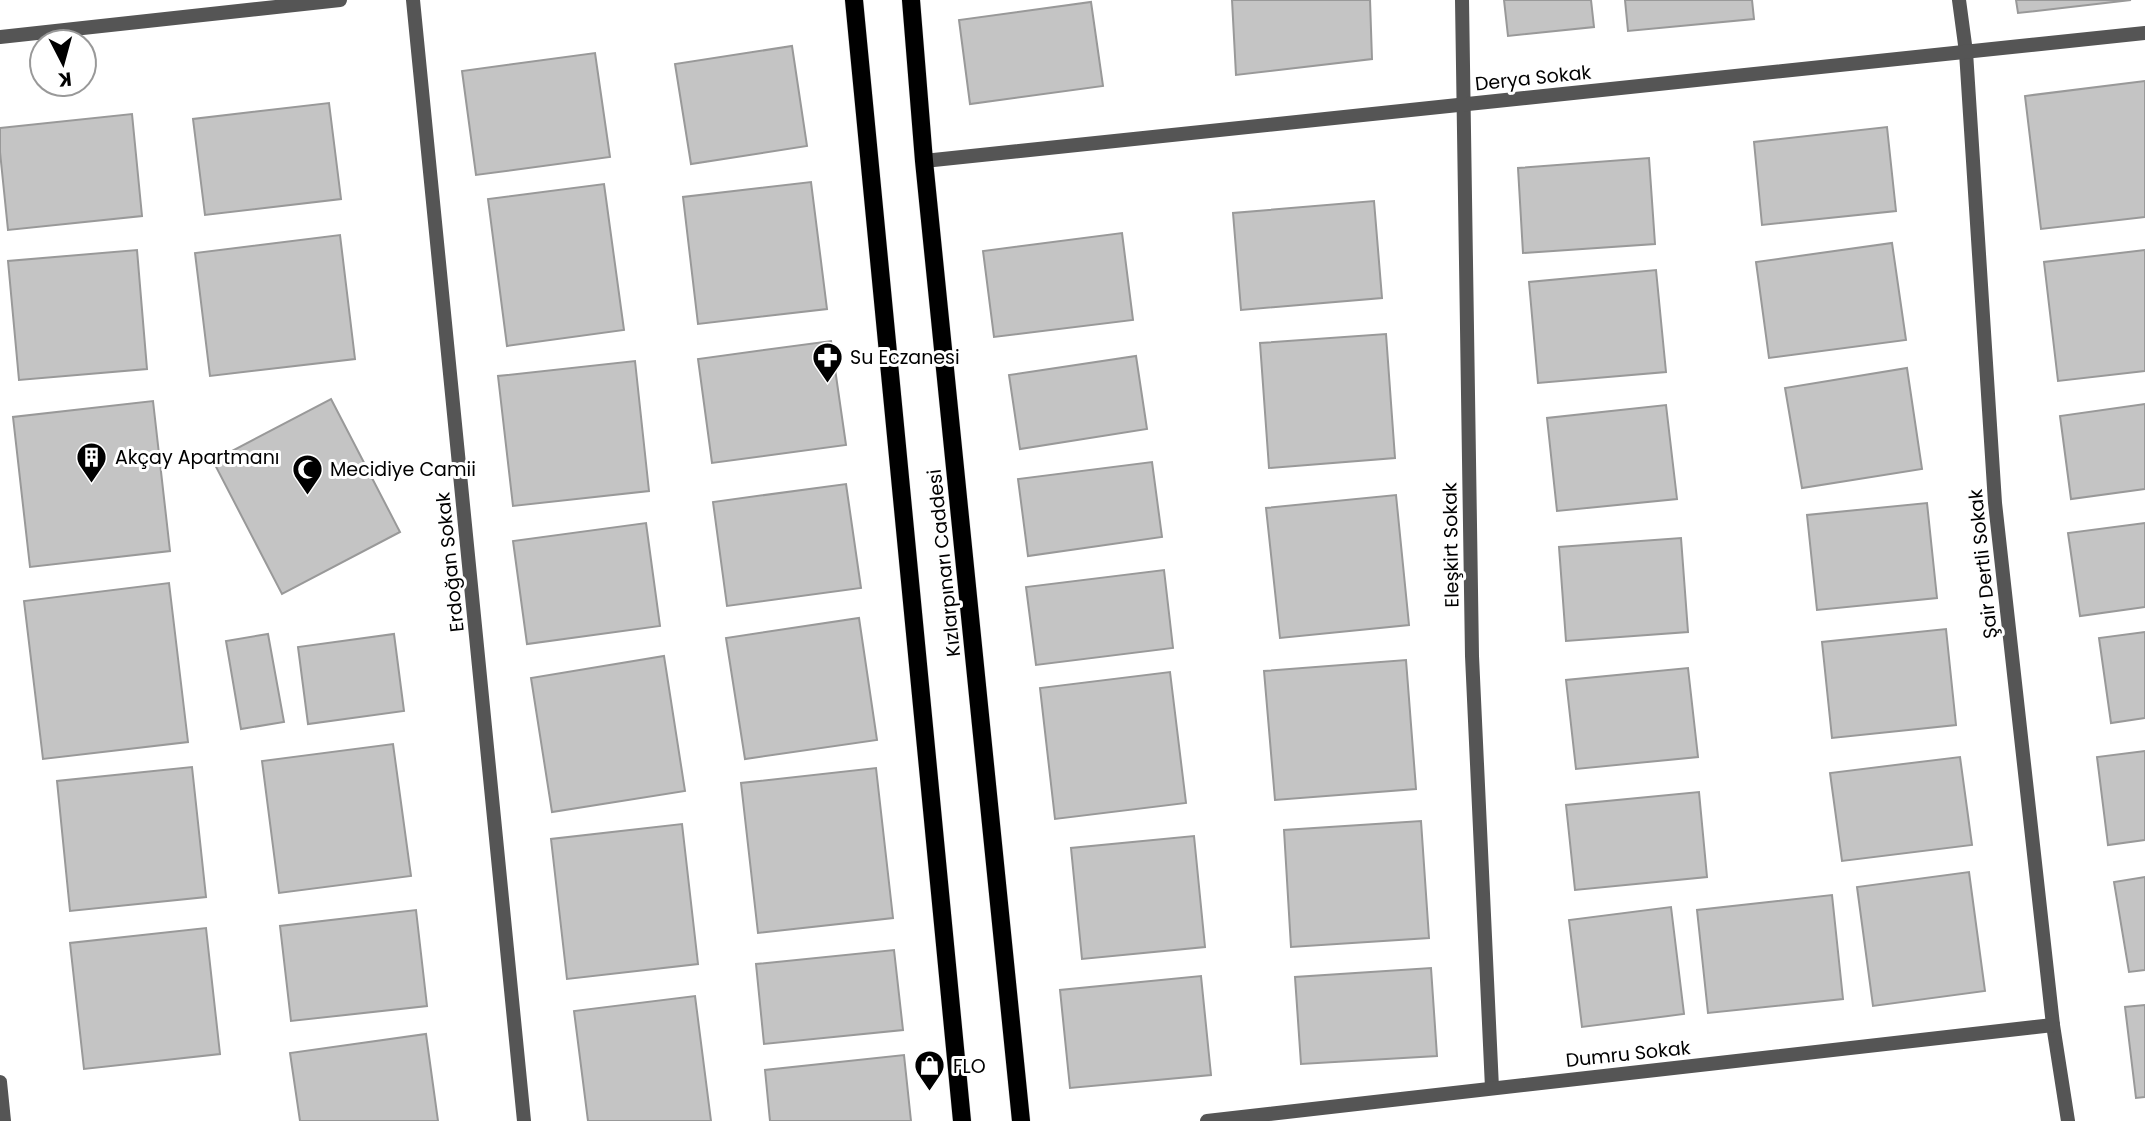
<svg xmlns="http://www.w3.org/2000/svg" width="2145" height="1121" viewBox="0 0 2145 1121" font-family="Poppins,sans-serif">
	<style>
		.building { fill: #c4c4c4; stroke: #999; stroke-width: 2 }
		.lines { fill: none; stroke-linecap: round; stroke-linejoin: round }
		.primary-casing { stroke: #dbdbdb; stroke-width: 19 }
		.minor { stroke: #555; stroke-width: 14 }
		.primary { stroke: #000; stroke-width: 18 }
		.labels { text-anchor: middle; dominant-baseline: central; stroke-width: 6; stroke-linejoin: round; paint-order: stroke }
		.street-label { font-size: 19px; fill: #000; stroke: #fff }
		.poi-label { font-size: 19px; fill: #000; stroke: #fff; text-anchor: start }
	</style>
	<rect width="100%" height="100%" fill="#fff"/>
	<g class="building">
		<polygon points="1232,0 1370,0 1372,59 1236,75"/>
		<polygon points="1504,0 1591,0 1594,27 1508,36"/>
		<polygon points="1625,0 1752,0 1754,19 1628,31"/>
		<polygon points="2016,0 2131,0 2018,13"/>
		<polygon points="1091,2 1103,86 970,104 959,20"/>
		<polygon points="792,46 807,146 691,164 675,64"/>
		<polygon points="595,53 610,157 476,175 462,71"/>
		<polygon points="2145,81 2145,217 2041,229 2025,96"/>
		<polygon points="329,103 341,199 205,215 193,119"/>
		<polygon points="132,114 142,216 8,230 0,152 0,128"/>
		<polygon points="1887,127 1896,211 1762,225 1754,142"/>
		<polygon points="1649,158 1655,244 1523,253 1518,168"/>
		<polygon points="811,182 827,309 698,324 683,197"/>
		<polygon points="604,184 624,330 507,346 488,199"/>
		<polygon points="1374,201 1382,298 1241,310 1233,213"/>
		<polygon points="1122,233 1133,320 994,337 983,251"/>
		<polygon points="340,235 355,359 210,376 195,253"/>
		<polygon points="1892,243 1906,340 1769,358 1756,262"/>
		<polygon points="137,250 147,369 19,380 8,261"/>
		<polygon points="2145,250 2145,371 2058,381 2044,262"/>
		<polygon points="1656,270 1666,372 1538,383 1529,282"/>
		<polygon points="1386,334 1395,458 1269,468 1260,343"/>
		<polygon points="831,341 846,445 712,463 698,359"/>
		<polygon points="1136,356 1147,429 1020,449 1009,375"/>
		<polygon points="635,361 649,491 513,506 498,376"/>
		<polygon points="1907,368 1922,469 1802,488 1785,388"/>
		<polygon points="331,399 400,532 282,594 213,461"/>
		<polygon points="153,401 170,551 30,567 13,417"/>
		<polygon points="2145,404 2145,489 2071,499 2060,416"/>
		<polygon points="1666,405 1677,499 1557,511 1547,418"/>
		<polygon points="1152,462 1162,537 1028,556 1018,479"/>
		<polygon points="846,484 861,588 727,606 713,502"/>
		<polygon points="1396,495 1409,625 1280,638 1266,508"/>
		<polygon points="1927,503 1937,598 1817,610 1807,515"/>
		<polygon points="646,523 660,626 527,644 513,541"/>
		<polygon points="2145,523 2145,607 2080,616 2068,533"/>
		<polygon points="1681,538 1688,632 1566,641 1559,547"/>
		<polygon points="1164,570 1173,648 1036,665 1026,587"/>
		<polygon points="169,583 188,742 43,759 24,601"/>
		<polygon points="859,618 877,740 745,759 726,638"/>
		<polygon points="1946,629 1956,725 1832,738 1822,642"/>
		<polygon points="2145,632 2145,718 2111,723 2099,638"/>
		<polygon points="268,634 284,722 241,729 226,641"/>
		<polygon points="394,634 404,711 308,724 298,647"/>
		<polygon points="664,656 685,791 552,812 531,678"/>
		<polygon points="1406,660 1416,789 1275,800 1264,671"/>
		<polygon points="1688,668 1698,757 1576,769 1566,680"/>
		<polygon points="1170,672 1186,803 1055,819 1040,688"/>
		<polygon points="393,744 411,876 279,893 262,761"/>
		<polygon points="2145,751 2145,840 2108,845 2097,757"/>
		<polygon points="1960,757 1972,845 1842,861 1830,773"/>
		<polygon points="192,767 206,897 70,911 57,781"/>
		<polygon points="876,768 893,918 758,933 741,783"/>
		<polygon points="1699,792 1707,877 1575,890 1566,805"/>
		<polygon points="1421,821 1429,938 1291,947 1284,830"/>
		<polygon points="682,824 698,964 567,979 551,839"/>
		<polygon points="1194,836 1205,947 1082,959 1071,848"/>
		<polygon points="1969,872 1985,991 1873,1006 1857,887"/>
		<polygon points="2145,877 2145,970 2129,972 2114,882"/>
		<polygon points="1832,895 1843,999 1708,1013 1697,910"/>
		<polygon points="1671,907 1684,1014 1582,1027 1569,920"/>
		<polygon points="416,910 427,1006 291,1021 280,926"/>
		<polygon points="206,928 220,1054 84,1069 70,943"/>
		<polygon points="894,950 903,1030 764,1044 756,964"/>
		<polygon points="1431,968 1437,1056 1301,1064 1295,977"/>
		<polygon points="1201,976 1211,1075 1070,1088 1060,990"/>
		<polygon points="695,996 711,1121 588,1121 574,1011"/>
		<polygon points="2145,1005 2145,1097 2136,1098 2125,1007"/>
		<polygon points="426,1034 438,1121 300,1121 290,1053"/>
		<polygon points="904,1055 911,1121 770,1121 765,1070"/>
	</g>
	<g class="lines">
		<defs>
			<g id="primary">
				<polyline points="854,0 962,1121"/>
				<polyline points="911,0 924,161 1021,1121"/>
			</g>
		</defs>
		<use href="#primary" class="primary-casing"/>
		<g class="minor">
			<polyline points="413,0 524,1121"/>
			<polyline points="1462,0 1472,656 1492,1088"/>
			<polyline points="1959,0 1966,52 1995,503 2053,1025 2068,1121"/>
			<polyline points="0,37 340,0"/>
			<polyline points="924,161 2145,33"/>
			<polyline points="0,1082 4,1121"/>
			<polyline points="1207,1121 2053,1025"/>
		</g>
		<use href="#primary" class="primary"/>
	</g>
	<defs>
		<symbol id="pharmacy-pin" viewBox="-11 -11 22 30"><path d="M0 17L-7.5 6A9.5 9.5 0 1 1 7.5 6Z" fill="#000" stroke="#fff"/><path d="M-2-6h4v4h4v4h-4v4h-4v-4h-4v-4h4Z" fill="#fff"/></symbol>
		<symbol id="building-pin" viewBox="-11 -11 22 30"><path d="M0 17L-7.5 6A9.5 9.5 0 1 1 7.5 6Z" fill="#000" stroke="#fff"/><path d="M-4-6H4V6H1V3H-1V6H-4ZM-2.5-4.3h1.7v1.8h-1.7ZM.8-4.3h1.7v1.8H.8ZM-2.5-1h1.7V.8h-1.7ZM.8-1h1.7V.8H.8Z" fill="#fff"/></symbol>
		<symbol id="mosque-pin" viewBox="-11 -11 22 30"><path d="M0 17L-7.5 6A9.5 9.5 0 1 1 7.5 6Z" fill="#000" stroke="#fff"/><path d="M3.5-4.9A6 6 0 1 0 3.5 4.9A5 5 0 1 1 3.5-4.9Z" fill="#fff"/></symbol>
		<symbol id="shop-pin" viewBox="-11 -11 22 30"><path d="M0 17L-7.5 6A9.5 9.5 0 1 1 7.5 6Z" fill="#000" stroke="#fff"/><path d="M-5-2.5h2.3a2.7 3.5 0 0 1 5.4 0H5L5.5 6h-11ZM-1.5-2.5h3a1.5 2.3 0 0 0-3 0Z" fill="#fff"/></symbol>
	</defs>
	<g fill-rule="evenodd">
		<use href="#pharmacy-pin" x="810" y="340" width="35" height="47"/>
		<use href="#building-pin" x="74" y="440" width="35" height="47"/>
		<use href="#mosque-pin" x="290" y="452" width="35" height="47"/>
		<use href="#shop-pin" x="912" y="1048" width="35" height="47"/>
	</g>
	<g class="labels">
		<g class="street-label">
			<text transform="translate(1533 78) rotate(-6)">Derya Sokak</text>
			<text transform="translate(1451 545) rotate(-91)">Eleşkirt Sokak</text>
			<text transform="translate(450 562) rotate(-96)">Erdoğan Sokak</text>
			<text transform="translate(944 563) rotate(-96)">Kızlarpınarı Caddesi</text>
			<text transform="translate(1983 564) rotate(-96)">Şair Dertli Sokak</text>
			<text transform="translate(1628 1054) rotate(-6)">Dumru Sokak</text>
		</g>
		<g class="poi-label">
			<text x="850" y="357">Su Eczanesi</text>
			<text x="115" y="457">Akçay Apartmanı</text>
			<text x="330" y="469">Mecidiye Camii</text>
			<text x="953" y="1066">FLO</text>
		</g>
	</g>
	<g transform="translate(63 63) rotate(174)"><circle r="33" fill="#ffffff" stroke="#999999" stroke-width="2"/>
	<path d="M0-5L12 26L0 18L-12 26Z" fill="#000000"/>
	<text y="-10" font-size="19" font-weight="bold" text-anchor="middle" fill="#000000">K</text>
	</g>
</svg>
